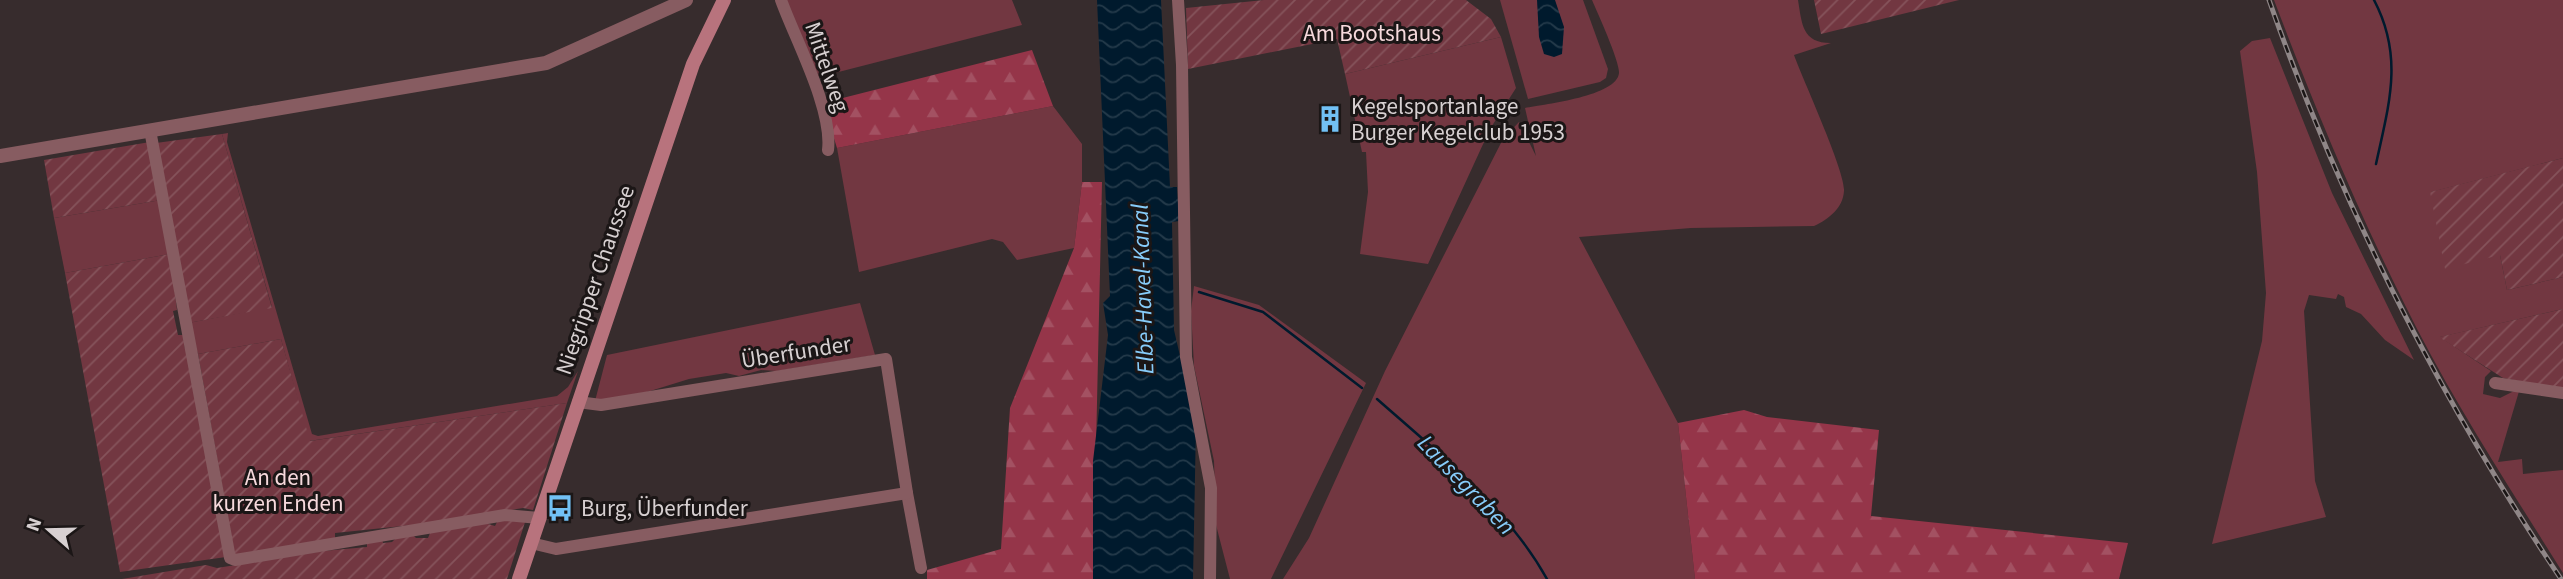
<svg xmlns="http://www.w3.org/2000/svg" width="2563" height="579" viewBox="0 0 2563 579" font-family="'Source Sans 3',sans-serif">
	<style>
		.green { fill: #723741 }
		.forest { fill: url(#forest-firs) }
		.garden { fill: url(#garden-furrows) }
		.water { fill: url(#water-waves) }
		.lines { fill: none; stroke-linecap: round; stroke-linejoin: round }
		.stream { stroke: #001a2d; stroke-width: 2.5 }
		.minor { stroke: #875c61; stroke-width: 12 }
		.tertiary { stroke: #875c61; stroke-width: 14 }
		.secondary { stroke: #b8737d; stroke-width: 14 }
		.rail-casing { stroke: #8f8687; stroke-width: 5 }
		.rail { stroke: #1b1616; stroke-width: 2.5; stroke-dasharray: 8; stroke-linecap: butt }
		.labels { text-anchor: middle; dominant-baseline: central; stroke-width: 6; stroke-linejoin: round; paint-order: stroke }
		.park-label { font-size: 23px; fill: #f6d9dc; stroke: #1b1616 }
		.street-label { font-size: 23px; fill: #d7d0d1; stroke: #1b1616 }
		.poi-label { font-size: 23px; fill: #d7d0d1; stroke: #1b1616; text-anchor: start }
		.water-label { font-size: 24px; font-style: italic; fill: #87ccfa; stroke: #1b1616 }
	</style>
	<defs>
		<pattern id="forest-firs" width="22" height="20" patternUnits="userSpaceOnUse" patternTransform="scale(1.75)"><rect width="22" height="20" fill="#953549"/><path d="M5 1l3.5 6h-7zM16 11l3.5 6h-7z" fill="#a35162"/></pattern>
		<pattern id="garden-furrows" width="10" height="10" patternUnits="userSpaceOnUse" patternTransform="scale(1.75)"><rect width="10" height="10" fill="#723741"/><path d="M-1 1l2-2M0 10L10 0M9 11l2-2" fill="none" stroke="#85535b"/></pattern>
		<pattern id="water-waves" width="16" height="10" patternUnits="userSpaceOnUse" patternTransform="scale(1.75)"><rect width="16" height="10" fill="#001a2d"/><path d="M0 5q4-4 8 0t8 0" fill="none" stroke="#243a4a"/></pattern>
	</defs>
	<rect width="100%" height="100%" fill="#372c2d"/>
	<g class="green">
		<polygon points="785,0 1012,0 1022,25 819,77"/>
		<polygon points="1500,0 1583,0 1608,69 1606,78 1600,82 1528,99"/>
		<path d="M1592,0H1798C1802,24 1802,43 1831,43L1794,55C1803,80 1846,173 1844,191C1843,208 1829,219 1814,226L1691,228L1579,237L1678,423L1695,579H1283L1309,538L1385,371L1503,139L1519,122L1536,156L1525,108C1546,104 1617,96 1619,73C1620,62 1598,14 1592,0Z"/>
		<path d="M2274,0H2563V158L2431,192L2500,255L2507,290L2563,277V309L2440,337L2491,371L2485,377L2483,394L2500,398L2520,388L2498,462L2522,459L2523,474L2563,470V573C2508,485 2450,397 2404,303C2355,205 2313,103 2274,0Z"/>
		<polygon points="1501,37 1516,88 1490,129 1428,264 1360,254 1368,192 1366,152 1362,152 1345,74"/>
		<polygon points="2270,38 2332,193 2414,360 2385,340 2361,314 2346,307 2344,297 2338,294 2336,299 2309,295 2304,311 2315,481 2326,517 2212,544 2262,341 2266,293 2257,172 2240,51 2252,41"/>
		<polygon points="1053,106 1082,144 1082,182 1074,248 1017,260 1003,242 992,239 859,272 837,148"/>
		<polygon points="228,133 227,142 312,434 318,436 557,396 568,387 578,371 567,403 309,441 281,339 198,354 188,323 272,307 222,134"/>
		<polygon points="161,200 170,254 65,273 54,218"/>
		<polygon points="1194,286 1259,305 1366,383 1271,579 1230,579 1216,525 1214,461 1194,366 1191,311"/>
		<polygon points="860,303 875,355 777,371 761,370 739,376 726,373 689,379 647,392 595,401 607,355"/>
	</g>
	<g class="forest">
		<polygon points="1032,50 1053,106 837,148 823,103"/>
		<polygon points="1082,182 1102,182 1093,579 927,579 927,570 1001,549 1010,408 1074,248"/>
		<polygon points="1744,410 1767,417 1879,430 1871,516 2128,543 2119,579 1695,579 1678,423"/>
	</g>
	<g class="garden">
		<polygon points="1264,0 1466,0 1491,19 1501,37 1345,74 1337,39 1188,69 1186,8"/>
		<polygon points="1814,0 1959,0 1821,34"/>
		<polygon points="222,134 272,308 188,323 156,143"/>
		<polygon points="150,142 161,200 54,218 44,160"/>
		<polygon points="2563,158 2563,277 2507,290 2500,255 2445,269 2430,192"/>
		<polygon points="170,254 177,310 173,311 178,335 183,335 185,349 188,351 226,557 120,572 65,273"/>
		<polygon points="2563,309 2563,389 2503,378 2439,337"/>
		<polygon points="281,339 310,441 567,403 533,510 523,508 422,524 335,533 335,540 235,556 198,354"/>
		<polygon points="526,519 507,579 122,579 206,565 217,568 323,551 367,547 367,541 382,539 383,543 392,542 397,537 413,535 416,538 428,538 431,531 485,523 495,526 498,520"/>
	</g>
	<g class="water">
		<polygon points="1097,0 1161,0 1170,187 1177,187 1179,221 1172,222 1174,330 1196,425 1193,579 1093,579 1093,461 1108,335 1103,303 1110,296"/>
		<polygon points="1537,0 1555,0 1564,27 1562,54 1554,57 1544,54 1539,37"/>
	</g>
	<g class="lines">
		<g class="stream">
			<path d="M2374,0C2404,57 2389,104 2376,164"/>
			<polyline points="1199,292 1263,312 1362,388"/>
			<path d="M1377,399C1437,452 1507,507 1547,579"/>
		</g>
		<g class="minor">
			<path d="M781,0C795,39 833,109 828,150"/>
			<polyline points="1178,0 1182,65 1186,357 1211,488 1210,579"/>
			<polyline points="150,130 230,558 235,560 505,515 539,518"/>
			<polyline points="2495,383 2563,393"/>
			<polyline points="907,493 921,568"/>
			<polyline points="531,543 556,549 907,493 886,359 601,405 578,402"/>
		</g>
		<polyline class="tertiary" points="0,156 546,63 686,0"/>
		<polyline class="secondary" points="519,579 693,64 724,0"/>
		<defs>
			<path id="rail" d="M2269,0C2341,205 2440,399 2561,579"/>
		</defs>
		<use href="#rail" class="rail-casing"/>
		<use href="#rail" class="rail"/>
	</g>
	<defs>
		<symbol id="building-bare" viewBox="-9 -9 18 18"><path d="M-4-6H4V6H1V3H-1V6H-4ZM-2.5-4.3h1.7v1.8h-1.7ZM.8-4.3h1.7v1.8H.8ZM-2.5-1h1.7V.8h-1.7ZM.8-1h1.7V.8H.8Z" fill="#72c1f5" stroke="#1b1616" stroke-width="2.5" paint-order="stroke"/></symbol>
		<symbol id="bus-bare" viewBox="-9 -9 18 18"><path d="M-5-6H5V4H4V6H2V4H-2V6H-4V4H-5ZM-3.5-4V0h7V-4ZM-3.5 1.2v1.5H-2V1.2ZM2 1.2v1.5H3.5V1.2Z" fill="#72c1f5" stroke="#1b1616" stroke-width="2.5" paint-order="stroke"/></symbol>
	</defs>
	<g fill-rule="evenodd">
		<use href="#building-bare" x="1311" y="100" width="38" height="38"/>
		<use href="#bus-bare" x="541" y="489" width="38" height="38"/>
	</g>
	<g class="labels">
		<g class="park-label">
			<text x="1372" y="33">Am Bootshaus</text>
			<text x="278" y="477">An den<tspan x="278" dy="26">kurzen Enden</tspan></text>
		</g>
		<g class="street-label">
			<text transform="translate(827 67) rotate(71)">Mittelweg</text>
			<text transform="translate(595 280) rotate(-71)">Niegripper Chaussee</text>
			<text transform="translate(796 352) rotate(-9)">Überfunder</text>
		</g>
		<g class="poi-label">
			<text x="1351" y="106">Kegelsportanlage<tspan x="1351" dy="26">Burger Kegelclub 1953</tspan></text>
			<text x="581" y="508">Burg, Überfunder</text>
		</g>
		<g class="water-label">
			<text transform="translate(1143 289) rotate(-92)">Elbe-Havel-Kanal</text>
			<text transform="translate(1466 485) rotate(46)">Lausegraben</text>
		</g>
	</g>
	<g transform="translate(49 530) rotate(290)" stroke="#1b1616" stroke-width="5" paint-order="stroke">
	<path d="M0-5L12 26L0 18L-12 26Z" fill="#d7d0d1"/>
	<text y="-10" font-size="19" font-weight="bold" text-anchor="middle" fill="#d7d0d1">N</text>
	</g>
</svg>
